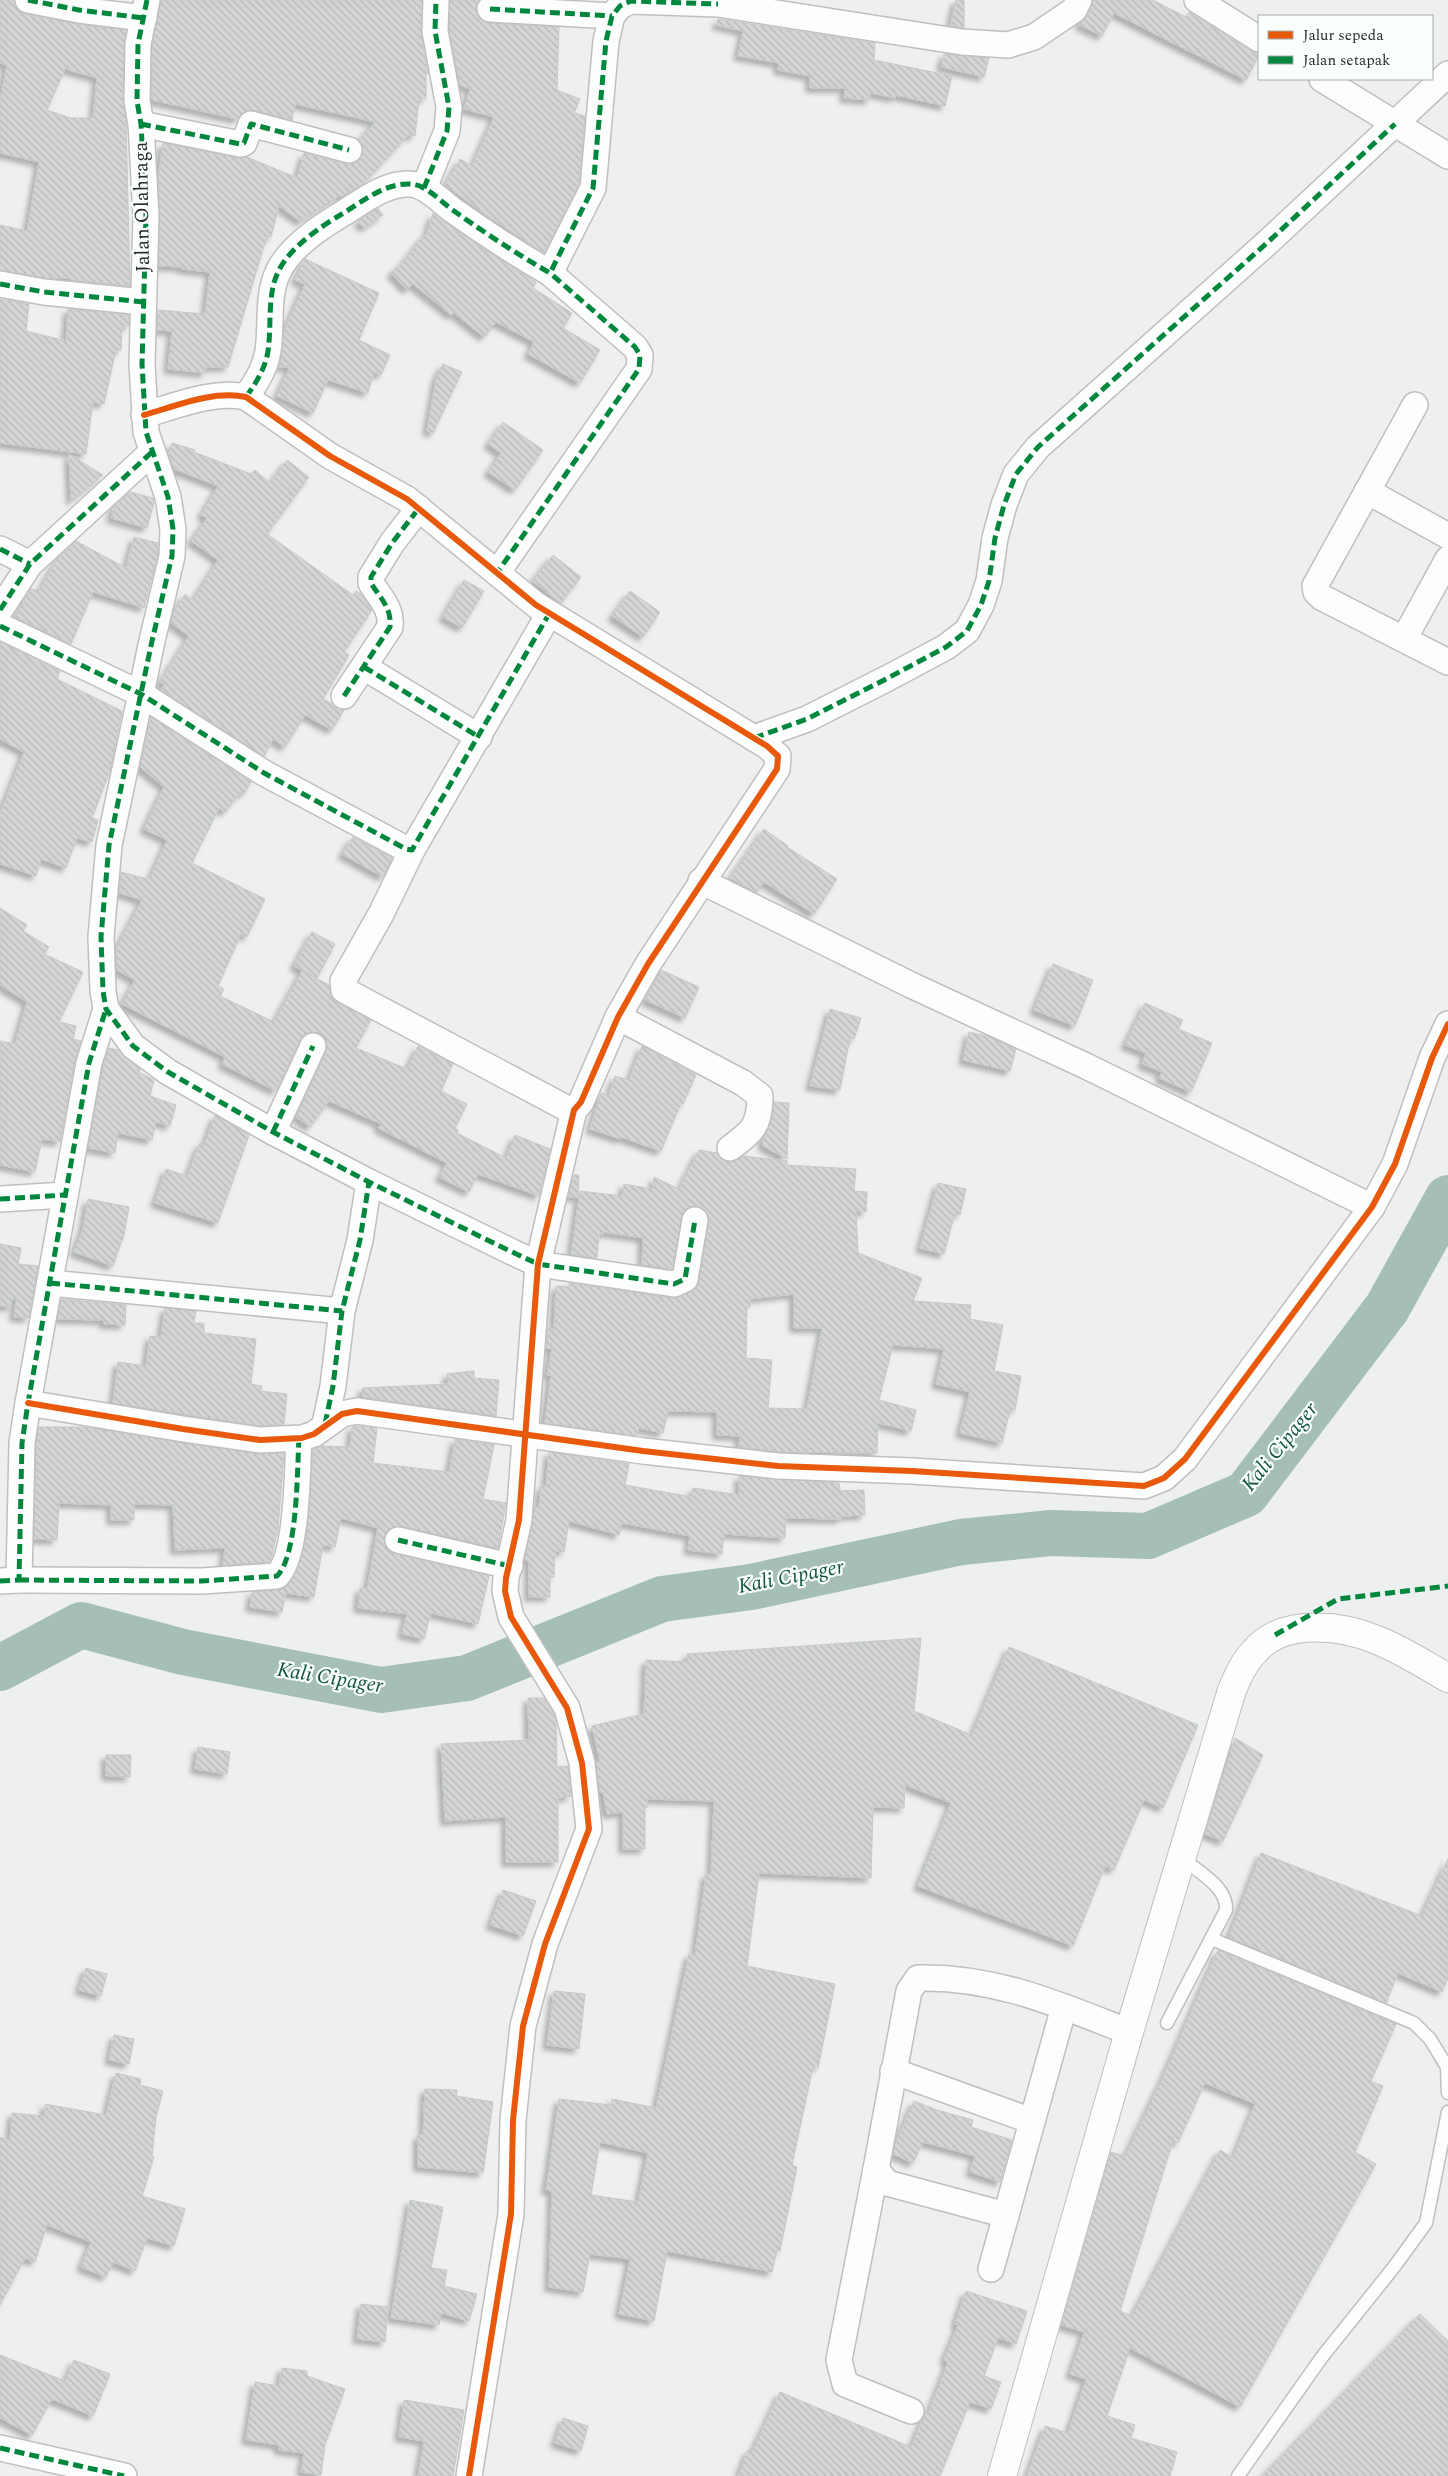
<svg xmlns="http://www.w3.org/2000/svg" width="1448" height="2476" viewBox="0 0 1448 2476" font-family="Spectral,serif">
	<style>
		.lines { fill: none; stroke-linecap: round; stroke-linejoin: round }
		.river { stroke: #a5bfb4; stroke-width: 46 }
		.building { fill: url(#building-back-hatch); stroke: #c6c9c8; fill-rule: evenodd; filter: url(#shadow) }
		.lane-casing { stroke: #bec0bf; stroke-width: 15 }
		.street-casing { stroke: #bec0bf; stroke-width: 28 }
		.secondary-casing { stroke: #bec0bf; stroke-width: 30 }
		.lane { stroke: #fcfdfd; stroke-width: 12 }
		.street { stroke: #fcfdfd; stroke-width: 25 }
		.secondary { stroke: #fcfdfd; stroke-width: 28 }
		.quiet { stroke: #00873e; stroke-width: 5; stroke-dasharray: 10 5; stroke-linecap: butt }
		.cycleway-casing { stroke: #fafefc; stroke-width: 9 }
		.cycleway { stroke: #e8590c; stroke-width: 6 }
		.labels { text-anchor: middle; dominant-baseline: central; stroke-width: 4.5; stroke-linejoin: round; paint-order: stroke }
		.street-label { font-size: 20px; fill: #2a2b2a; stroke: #fafefc }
		.water-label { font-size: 21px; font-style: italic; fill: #13563f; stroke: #fafefc }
	</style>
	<defs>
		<pattern id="building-back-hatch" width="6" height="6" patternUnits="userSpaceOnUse" patternTransform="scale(1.25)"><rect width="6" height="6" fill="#d4d6d5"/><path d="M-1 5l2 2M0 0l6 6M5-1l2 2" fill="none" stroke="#b6b8b7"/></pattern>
		<filter id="shadow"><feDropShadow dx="-4.5" dy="4.5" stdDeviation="2.5" flood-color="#0004"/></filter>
	</defs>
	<rect width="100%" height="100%" fill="#edf0ef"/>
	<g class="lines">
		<polyline class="river" points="0,1668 81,1625 183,1652 381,1690 467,1678 662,1599 751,1587 961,1542 1051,1533 1148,1536 1246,1494 1387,1308 1448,1198"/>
	</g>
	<g class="building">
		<path d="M0,0H14L18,10L25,14L76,24L126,30L124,44L123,101L126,121L130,286L70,280V278H46L0,270V225L27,231L39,162L0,153V100L7,65L0,63ZM65,69L97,78L93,118H71L47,110Z"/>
		<polygon points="161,0 422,0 421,33 428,74 426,73 426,99 419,99 415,136 408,135 362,185 342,197 340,195 300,221 279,206 271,237 267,236 228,367 206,367 205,373 168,369 172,331 157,330 158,310 205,314 210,272 182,269 182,267 159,266 158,179 163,143 237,158 247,157 297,178 304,153 345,164 352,164 359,160 363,153 363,146 359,140 375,122 295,104 292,120 254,110 242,113 237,119 152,100 152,46"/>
		<polygon points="450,0 479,0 476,8 477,15 482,21 489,23 559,27 557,90 580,99 574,113 585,116 579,184 544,253 486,215 445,185 460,159 472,166 494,117 464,109 470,89 460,85 449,30"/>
		<polygon points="956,0 964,0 964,28 950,26"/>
		<polygon points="1093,0 1153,0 1186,17 1189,12 1251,51 1259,53 1259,55 1246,80 1114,13 1102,36 1078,24 1087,16"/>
		<polygon points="718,19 875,43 874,60 952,76 945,106 895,95 895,98 870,93 870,100 844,98 845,88 810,88 810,76 778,70 779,63 738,56 743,31 717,25"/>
		<polygon points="944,54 989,58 984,77 941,67"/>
		<polygon points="378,208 383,215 364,228 358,221"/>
		<polygon points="433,213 481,247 536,282 533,288 572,313 563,328 600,350 580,383 528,354 534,342 496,322 484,337 454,313 451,315 413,284 407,290 391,273 403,262 423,236 426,236"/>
		<polygon points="305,259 379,293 359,340 390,355 381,375 374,372 368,393 328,380 313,413 277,396 290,367 279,367 284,331 305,284 295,280"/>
		<polygon points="0,299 29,304 26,331 66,341 68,309 129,315 129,326 122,326 121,350 116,350 104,404 93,402 86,454 0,443"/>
		<polygon points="443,364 462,372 433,433 427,431 436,378"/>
		<polygon points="503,422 543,450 515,490 488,472 501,453 488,444"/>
		<polygon points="172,443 195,450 194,452 251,474 255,470 270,483 287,460 309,477 267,534 353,595 356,591 361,594 372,610 344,652 349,655 323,699 344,710 332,730 305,715 285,747 273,739 264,756 161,690 164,684 160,682 189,636 171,623 174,611 185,594 193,600 218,560 191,541 207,518 201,515 218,486 174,469 169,454"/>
		<polygon points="69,454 103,475 71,501"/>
		<polygon points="130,492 153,498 154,503 147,528 111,518 114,506"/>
		<polygon points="134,537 158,543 158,554 144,608 93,592 71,644 15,617 31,589 39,591 57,559 76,541 126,568"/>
		<polygon points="553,555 581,577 561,603 532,581"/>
		<polygon points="464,580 484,591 462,628 443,617"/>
		<polygon points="630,591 660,612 643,637 612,616"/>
		<polygon points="0,642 60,671 57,679 122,711 110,771 92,818 98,820 92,842 77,838 66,868 41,859 36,876 0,864 0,814 24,752 0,739"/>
		<polygon points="151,717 251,782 244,794 241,792 225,812 219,808 192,863 265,899 247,937 241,934 218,986 224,989 220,996 274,1022 302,971 329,985 332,998 337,1002 371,1020 356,1048 407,1069 418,1046 453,1064 441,1091 467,1104 455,1128 458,1130 457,1133 506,1158 515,1135 550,1149 539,1196 478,1174 469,1192 439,1177 447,1163 378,1128 381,1124 329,1101 310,1127 296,1117 326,1052 327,1044 319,1033 311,1032 300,1040 276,1091 222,1064 225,1057 122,1004 135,980 117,970 116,949 142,900 119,893 121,872 147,879 149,876 151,876 167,840 144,829 164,787 140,767"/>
		<polygon points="764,829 788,846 787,847 837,879 814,914 764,882 756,892 730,878"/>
		<polygon points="353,837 392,858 383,877 342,854"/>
		<polygon points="0,908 27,925 23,931 49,947 44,954 83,972 59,1022 76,1026 73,1039 81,1041 75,1060 60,1142 42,1139 35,1172 0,1165 0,1041 15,1044 27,1002 0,985"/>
		<polygon points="312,932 335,944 317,978 294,966"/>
		<polygon points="1053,964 1093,980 1075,1026 1034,1010"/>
		<polygon points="661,970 699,987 685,1018 645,1000"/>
		<polygon points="1145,1003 1183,1020 1178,1029 1212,1043 1191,1092 1159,1078 1162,1072 1142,1064 1146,1053 1125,1045"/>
		<polygon points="830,1009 861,1018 854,1039 850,1038 840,1090 810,1086"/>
		<polygon points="969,1032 987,1036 1016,1049 1010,1071 963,1060"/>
		<polygon points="642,1046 696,1075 683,1104 681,1103 661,1151 621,1137 620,1139 590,1129 601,1093 609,1095 615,1076 629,1080"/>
		<polygon points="109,1048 118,1050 140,1069 139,1072 154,1080 150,1096 176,1105 170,1126 156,1122 152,1140 118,1133 115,1153 88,1148 103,1066"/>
		<polygon points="774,1102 789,1103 787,1159 763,1146 763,1139 772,1119"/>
		<polygon points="215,1115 249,1135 218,1223 155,1203 166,1169 187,1176 200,1143 204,1145"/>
		<path d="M699,1150L717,1153L724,1161L731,1162L744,1156L787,1161V1165L856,1169L854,1191L867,1192L866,1212L856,1211L858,1253L922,1278L913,1301L971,1305L970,1319L1003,1325L994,1371L1021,1376L1015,1410H1010L1002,1443L960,1433L970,1392L936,1384L944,1349L893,1345L879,1400L916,1410L911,1431L878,1423L877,1453L779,1452L739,1447L740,1436L717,1435V1412L668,1411L663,1433L639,1428L636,1436L545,1423L551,1375H547L552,1349L546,1348L548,1328L554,1329L556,1286L569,1287V1283L672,1298L680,1297L696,1288L699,1282L709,1222L708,1215L698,1206L690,1207L684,1211L672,1269L642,1265L643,1238L603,1232V1235L599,1234L597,1258L571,1254L580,1191L622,1196L624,1184L653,1189L654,1177L679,1189ZM794,1294V1328H822L807,1409L768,1408L772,1360L746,1358L747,1307H750V1299Z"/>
		<polygon points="574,1175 579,1175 578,1197 568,1197"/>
		<polygon points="938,1183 966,1189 960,1215 955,1213 944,1254 920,1248"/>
		<polygon points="88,1199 129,1207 124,1235 113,1266 74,1252 83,1229"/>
		<polygon points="0,1244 21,1248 18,1264 38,1266 29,1318 14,1317 16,1299 12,1299 11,1307 0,1306"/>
		<polygon points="61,1299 126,1305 125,1325 104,1324 104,1320 58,1319"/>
		<polygon points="165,1308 196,1311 194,1323 204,1323 204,1333 256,1339 251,1384 262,1386 261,1391 287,1394 284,1424 261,1426 113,1403 118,1362 146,1366 150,1336 161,1337"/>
		<polygon points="474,1371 474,1378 499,1380 496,1416 363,1397 362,1388 448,1384 447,1374"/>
		<polygon points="357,1426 377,1428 373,1463 449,1472 455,1439 494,1445 483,1499 506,1503 498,1548 401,1526 388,1530 384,1537 388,1550 395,1554 489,1576 478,1624 431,1613 424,1639 402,1634 407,1614 358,1608 360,1588 367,1589 378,1528 341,1518 335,1547 323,1545 314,1597 286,1593 282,1612 250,1607 252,1592 284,1589 297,1570 307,1533 313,1450 322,1446 350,1447 352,1427"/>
		<polygon points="39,1427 84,1427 258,1454 284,1453 278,1529 271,1559 269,1562 223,1565 225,1548 175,1550 173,1505 134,1504 134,1520 111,1520 111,1505 59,1503 57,1540 34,1539 36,1444"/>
		<polygon points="549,1452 629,1464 625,1485 692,1497 693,1488 739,1495 739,1476 839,1483 840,1491 864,1490 865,1515 841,1516 841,1519 786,1518 785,1538 724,1534 722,1554 688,1550 690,1536 622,1523 619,1535 569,1521 564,1552 555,1551 554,1577 550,1577 550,1597 529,1597 529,1561 525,1560 534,1507 539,1508 541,1486 546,1486"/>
		<path d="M921,1638L914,1711L972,1735L1009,1647L1198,1725L1163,1808L1144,1800L1114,1870L1105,1866L1073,1946L918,1886L951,1803L905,1785L904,1808L873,1807L871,1878L759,1873L747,1966L835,1984L818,2068L813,2067L792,2165L797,2167L780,2251L777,2250L772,2272L667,2251L654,2321L619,2314L630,2259L590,2254L583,2292L549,2287L552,2191L546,2190L559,2099L611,2105L612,2099L656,2108L689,1954L695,1955L706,1874L711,1875L714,1801L647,1799L648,1807H645V1849H623V1812L607,1814L603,1792H600L596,1762H600L592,1726L644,1714L646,1660L688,1662L687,1654ZM600,2142L648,2153L638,2202L591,2195Z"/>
		<polygon points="528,1698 544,1698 554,1714 556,1723 557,1767 568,1766 571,1796 558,1798 558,1862 506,1862 506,1817 445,1821 441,1744 529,1740"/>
		<polygon points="1235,1738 1263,1755 1223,1841 1205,1834"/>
		<polygon points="198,1747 230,1752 227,1774 195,1769"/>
		<polygon points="106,1755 131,1755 130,1777 106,1776"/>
		<polygon points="1261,1853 1422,1916 1448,1859 1448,1978 1442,1992 1398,1973 1386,2003 1229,1937"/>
		<polygon points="503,1890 536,1901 523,1936 490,1925"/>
		<path d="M1218,1950L1396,2024L1371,2081L1383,2086L1355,2152L1376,2164L1240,2407L1130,2348L1107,2416L1135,2425L1131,2438L1177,2452L1170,2476H1027L1045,2426L1068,2433L1086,2379L1070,2374L1084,2332L1061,2325L1111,2152L1125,2156L1161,2082ZM1205,2083L1255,2104L1233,2158L1220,2150L1132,2316L1120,2311L1173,2141L1178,2143Z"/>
		<polygon points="86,1968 107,1974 101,1996 79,1990"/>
		<polygon points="554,1991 585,1994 579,2049 547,2045"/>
		<polygon points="114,2035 134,2039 129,2064 109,2060"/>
		<polygon points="116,2073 141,2079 140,2085 163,2091 156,2117 152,2157 154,2157 142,2196 185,2209 174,2246 147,2238 135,2271 113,2262 106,2277 81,2267 91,2242 47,2225 35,2262 25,2258 0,2305 0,2137 10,2141 12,2113 45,2116 45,2104 106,2115"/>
		<polygon points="425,2089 457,2090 456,2096 493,2102 483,2173 418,2167 418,2135 423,2135"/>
		<polygon points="914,2101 937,2110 973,2120 971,2127 1012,2140 1000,2182 970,2172 975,2156 923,2142 913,2163 893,2154 895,2144"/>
		<polygon points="410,2200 443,2207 431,2268 447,2270 444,2286 477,2294 469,2321 441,2313 439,2325 391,2318"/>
		<polygon points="966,2291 1027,2311 1016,2344 998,2338 984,2376 1001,2382 991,2409 970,2402 940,2476 738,2476 748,2450 752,2452 780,2392 911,2447 926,2411 929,2412 948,2362 944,2360 958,2325 955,2324"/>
		<polygon points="361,2304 388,2307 385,2342 357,2339"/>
		<polygon points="1420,2314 1448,2341 1448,2476 1262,2476"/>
		<polygon points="0,2355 65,2381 74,2360 110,2374 93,2416 52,2399 32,2435 0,2418"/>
		<polygon points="282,2368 307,2371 307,2376 345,2389 325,2445 321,2475 301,2472 304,2453 279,2450 279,2445 246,2440 255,2382 279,2386"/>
		<polygon points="404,2400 464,2410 453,2476 418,2476 424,2441 399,2437"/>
		<polygon points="563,2418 588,2426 581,2451 555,2443"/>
	</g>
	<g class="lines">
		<defs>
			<g id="lane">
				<polyline points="1212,1939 1414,2023 1430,2039 1447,2067 1448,2093"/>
				<path d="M1167,2023L1226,1910C1228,1887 1198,1872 1182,1858"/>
				<polyline points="1238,2476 1322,2357 1394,2267 1426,2223 1448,2112"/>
			</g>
			<g id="street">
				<polyline points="28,0 79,10 144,18"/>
				<polyline points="147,0 138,44 137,101 141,124 146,216 142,364 146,432 168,497 173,529 172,556 152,641 109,845 101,937 103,991 106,1009 133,1046 168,1072 273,1132 369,1182 512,1252 538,1264 674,1284 685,1279 695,1220"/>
				<polyline points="1197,0 1259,39"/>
				<polyline points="490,9 612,16"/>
				<polyline points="1322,79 1448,156"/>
				<polyline points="141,124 240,144 244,143 251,124 349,150"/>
				<polyline points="424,188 447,131 449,107 435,31 436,0"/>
				<polyline points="0,284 44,292 143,302"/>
				<path d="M246,397C258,380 268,364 269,342C271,319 268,293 278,272C289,248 320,227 342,214C363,201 385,183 410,184C426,184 442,203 454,211C485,233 517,254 550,273L593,188L606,41L612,16L620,6L631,1L718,4L962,42L1008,45L1034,37L1074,10L1079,0"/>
				<polyline points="1415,405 1315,586 1316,592 1321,597 1448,662"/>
				<path d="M144,415C176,406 213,390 246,397L330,456L407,499L536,605L767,746L778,756L777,769L648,964L618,1017L581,1102L574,1110L538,1264L519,1520L506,1578L505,1591L511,1617L567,1708L582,1763L589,1829L545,1944L523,2026L513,2120L511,2214L469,2476"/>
				<polyline points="1367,491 1448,536"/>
				<polyline points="0,549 30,564"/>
				<polyline points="497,573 639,369 640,355 635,347 550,273"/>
				<polyline points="0,610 30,564 152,452"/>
				<polyline points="0,626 141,694 264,773 406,849 412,850 549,614"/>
				<polyline points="1404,639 1448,559"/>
				<polyline points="364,667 479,737"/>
				<path d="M344,696L390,627C392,608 380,598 371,583V577L392,543L419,508"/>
				<polyline points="754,738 807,719 888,678 946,647 967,631 981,605 989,581 995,538 1004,505 1016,474 1038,447 1268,242 1448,74"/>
				<polyline points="412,850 381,914 343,981 344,990 566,1108 574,1110"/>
				<polyline points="701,881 913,986 1086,1066 1372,1207"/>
				<path d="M618,1017L743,1083L760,1096C760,1126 752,1132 730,1148"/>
				<polyline points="273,1132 313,1046"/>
				<polyline points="0,1199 65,1195"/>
				<polyline points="50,1283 342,1311"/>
				<polyline points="28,1403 183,1429 260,1440 302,1438 314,1434 342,1414 357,1411 643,1451 778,1466 912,1471 1144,1486 1164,1478 1185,1459 1372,1207 1395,1164 1432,1058 1448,1024"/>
				<polyline points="325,1424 333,1386 342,1311 360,1240 369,1182"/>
				<polyline points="398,1540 510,1566"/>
				<path d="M19,1580L202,1581L277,1576C298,1555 297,1470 299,1439"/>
				<polyline points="0,1581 19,1580 22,1443 28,1403 89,1063 106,1009"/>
				<polyline points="893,2071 1032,2121"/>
				<polyline points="876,2169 839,2360 845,2384 911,2411"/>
				<path d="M1006,2215L887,2183L876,2169L909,1991L918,1978C995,1976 1060,2005 1129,2032"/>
				<polyline points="991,2269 1064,2007"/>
				<polyline points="0,2448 124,2476"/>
			</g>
			<path id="secondary" d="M1002,2476L1129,2032L1232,1690C1238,1676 1244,1662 1255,1651C1283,1618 1342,1625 1377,1640C1402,1650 1425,1665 1448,1678"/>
		</defs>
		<use href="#lane" class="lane-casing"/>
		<use href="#street" class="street-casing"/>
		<use href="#secondary" class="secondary-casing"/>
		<use href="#lane" class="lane"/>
		<use href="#street" class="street"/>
		<use href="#secondary" class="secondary"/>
		<g class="quiet">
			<polyline points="28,0 79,10 144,18"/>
			<polyline points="147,0 138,44 137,101 141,124 146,216 142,364 146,432 168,497 173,529 172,556 152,641 109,845 101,937 103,991 106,1009 133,1046 168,1072 273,1132 369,1182 512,1252 538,1264 674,1284 685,1279 695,1220"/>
			<polyline points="490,9 612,16"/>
			<polyline points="141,124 240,144 244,143 251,124 349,150"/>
			<polyline points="424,188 447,131 449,107 435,31 436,0"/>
			<polyline points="0,284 44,292 143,302"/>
			<path d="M246,397C258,380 268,364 269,342C271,319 268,293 278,272C289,248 320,227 342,214C363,201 385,183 410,184C426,184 442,203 454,211C485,233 517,254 550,273L593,188L606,41L612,16L620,6L631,1L718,4"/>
			<polyline points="0,549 30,564"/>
			<polyline points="494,570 497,573 639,369 640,355 635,347 550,273"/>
			<polyline points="0,610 30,564 152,452"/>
			<polyline points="0,626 141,694 264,773 406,849 412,850 549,614"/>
			<polyline points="364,667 479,737"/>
			<path d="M344,696L390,627C392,608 380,598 371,583V577L392,543L419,508"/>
			<polyline points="754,738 807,719 888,678 946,647 967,631 981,605 989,581 995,538 1004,505 1016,474 1038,447 1268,242 1395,124"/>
			<polyline points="273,1132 313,1046"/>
			<polyline points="0,1199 65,1195"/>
			<polyline points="50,1283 342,1311"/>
			<polyline points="325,1424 333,1386 342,1311 360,1240 369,1182"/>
			<polyline points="398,1540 510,1566"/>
			<path d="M19,1580L202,1581L277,1576C298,1555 297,1470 299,1439"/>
			<polyline points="0,1581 19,1580 22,1443 28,1403 89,1063 106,1009"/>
			<polyline points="1275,1635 1338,1599 1448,1586"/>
			<polyline points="0,2448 124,2476"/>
		</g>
		<defs>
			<g id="cycleway">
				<path d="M144,415C176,406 213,390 246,397L330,456L407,499L536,605L767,746L778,756L777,769L648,964L618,1017L581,1102L574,1110L538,1264L519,1520L506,1578L505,1591L511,1617L567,1708L582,1763L589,1829L545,1944L523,2026L513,2120L511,2214L469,2476"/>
				<polyline points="28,1403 183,1429 260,1440 302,1438 314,1434 342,1414 357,1411 643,1451 778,1466 912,1471 1144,1486 1164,1478 1185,1459 1372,1207 1395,1164 1432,1058 1448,1024"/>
			</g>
		</defs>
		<use href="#cycleway" class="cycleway-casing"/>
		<use href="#cycleway" class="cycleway"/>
	</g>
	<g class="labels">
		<g class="street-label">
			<text transform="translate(142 207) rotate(-91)">Jalan Olahraga</text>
		</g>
		<g class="water-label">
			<text transform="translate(1280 1447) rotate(-51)">Kali Cipager</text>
			<text transform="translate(791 1577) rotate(-11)">Kali Cipager</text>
			<text transform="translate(330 1678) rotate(9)">Kali Cipager</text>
		</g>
	</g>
	<rect x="1258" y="15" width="175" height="65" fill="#fafefc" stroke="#a7aaa8"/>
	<rect x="1268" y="31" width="25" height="8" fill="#e8590c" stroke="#a7aaa8"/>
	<text x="1303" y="40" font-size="15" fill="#2a2b2a">Jalur sepeda</text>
	<rect x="1268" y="56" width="25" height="8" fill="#00873e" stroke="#a7aaa8"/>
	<text x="1303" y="65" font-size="15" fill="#2a2b2a">Jalan setapak</text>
</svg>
